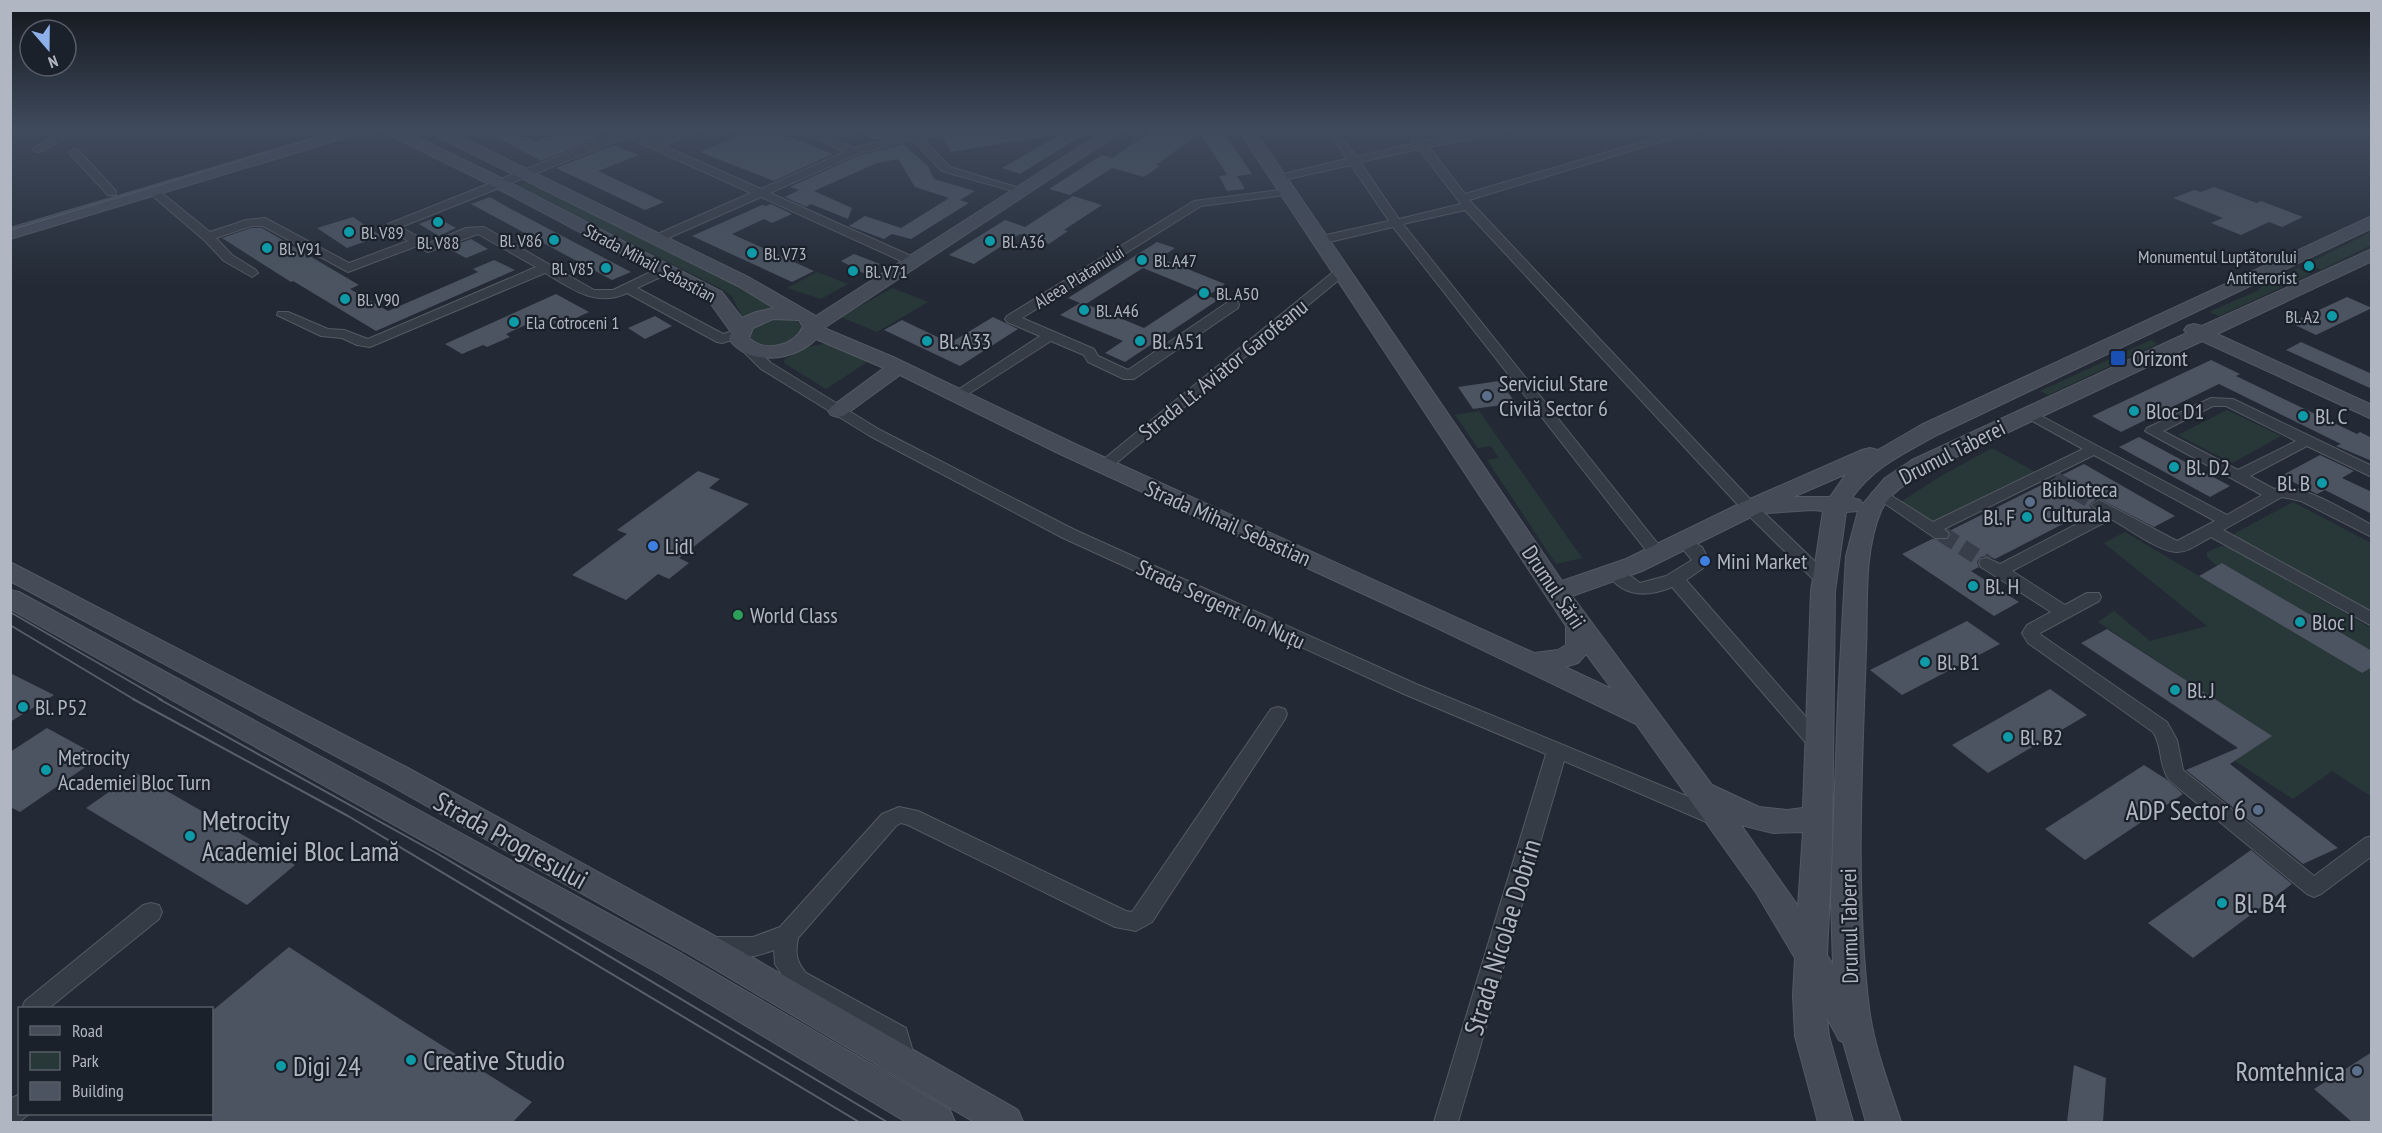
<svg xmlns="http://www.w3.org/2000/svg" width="2382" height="1133" viewBox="0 0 2382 1133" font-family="'PT Sans Narrow',sans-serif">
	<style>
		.green { fill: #283838 }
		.building { fill: #4b5460 }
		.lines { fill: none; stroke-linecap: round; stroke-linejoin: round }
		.street-tunnel { stroke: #383f4a; stroke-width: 16; stroke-dasharray: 16 8; stroke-linecap: butt }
		.street-casing { stroke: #545a63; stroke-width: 2 }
		.secondary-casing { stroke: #545a63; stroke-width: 2 }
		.street { fill: #363c45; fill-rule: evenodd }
		.secondary { fill: #454c58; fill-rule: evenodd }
		.tram-far1 { stroke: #58606c; stroke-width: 1.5 }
		.tram { stroke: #58606c; stroke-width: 2 }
		.culture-dot { fill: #0f9aa8; stroke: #1b212a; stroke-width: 2 }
		.transit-dot { fill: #1a4fb4; stroke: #1b212a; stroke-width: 2 }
		.service-dot { fill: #5c6f8a; stroke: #1b212a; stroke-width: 2 }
		.shop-dot { fill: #3f7fe0; stroke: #1b212a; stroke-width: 2 }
		.leisure-dot { fill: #2e9e5b; stroke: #1b212a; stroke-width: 2 }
		.labels { text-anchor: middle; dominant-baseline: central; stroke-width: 4.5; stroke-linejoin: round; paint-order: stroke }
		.far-poi-label { font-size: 18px; fill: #b1b7c2; stroke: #1b212a; text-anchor: start }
		.far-street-label { font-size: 18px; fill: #b1b7c2; stroke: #1b212a }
		.poi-label { font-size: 22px; fill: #b1b7c2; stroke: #1b212a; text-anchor: start }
		.street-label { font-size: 22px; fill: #b1b7c2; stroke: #1b212a }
		.near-poi-label { font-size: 27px; fill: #b1b7c2; stroke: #1b212a; text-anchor: start }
		.near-street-label { font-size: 27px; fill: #b1b7c2; stroke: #1b212a }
	</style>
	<rect width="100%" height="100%" fill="#232a35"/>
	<g class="green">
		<polygon points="528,182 776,306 777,308 742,317 732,296 720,288 517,186"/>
		<polygon points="2371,232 2371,245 2321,270 2307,264"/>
		<polygon points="2298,268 2311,274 2219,316 2209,312 2257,291 2266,282"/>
		<polygon points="817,272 848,284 821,299 787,288"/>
		<polygon points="892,288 928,302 877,332 841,317"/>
		<path d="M775,318L797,321L802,328C796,346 761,352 749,336L753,327Z"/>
		<polygon points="2151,340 2157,344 2048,395 2040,391"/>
		<polygon points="830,343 867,362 826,389 784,363 785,359 808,347"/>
		<polygon points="2227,410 2281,436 2232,463 2178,435"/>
		<polygon points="1479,411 1582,558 1556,564 1487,460 1499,458 1491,446 1478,448 1455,415"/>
		<polygon points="1992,448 2036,472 1931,524 1899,503 1941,476"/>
		<polygon points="2293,502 2371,543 2371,617 2230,536"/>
		<polygon points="2125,532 2362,673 2371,667 2371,796 2332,771 2293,799 2235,761 2271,736 2098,622 2114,611 2150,641 2207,626 2104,543"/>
		<polygon points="2221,546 2229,547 2371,628 2371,651 2222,563 2217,566 2207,557 2207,552"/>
	</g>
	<g class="building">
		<polygon points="509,128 535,142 575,128 608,128 609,130 593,136 598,138 541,161 491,134"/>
		<polygon points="724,128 767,128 833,154 774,181 700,152 739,135"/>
		<polygon points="857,128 883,128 892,135 874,140"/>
		<polygon points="984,128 1048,128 1048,136 951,152 942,137"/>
		<polygon points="1071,128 1079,128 1083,135 1020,174 1002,168"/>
		<polygon points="1157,128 1221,128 1252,174 1237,176 1245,189 1227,191 1219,176 1227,175 1200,133 1156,165 1160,166 1144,177 1112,168 1070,195 1049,189 1102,155 1112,158"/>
		<polygon points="903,144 928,166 934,179 975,191 960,200 969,203 911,239 892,234 884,239 849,226 865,216 901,228 949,198 915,187 898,159 877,163 814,191 852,208 848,219 811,204 806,207 785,197 799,190 790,187 857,156"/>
		<polygon points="614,145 639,155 598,171 664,202 645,210 556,168"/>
		<polygon points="2214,187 2257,203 2261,201 2303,217 2282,227 2269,222 2241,235 2211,223 2223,218 2173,198 2194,190 2201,192"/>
		<polygon points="1073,196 1102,205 1064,230 1068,231 1049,244 1020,234 974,264 949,255 1005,220 1025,227"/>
		<polygon points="490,197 511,209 631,272 612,280 471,204"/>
		<polygon points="771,204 792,214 772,223 764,219 732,234 814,271 792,282 692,236 762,205 766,206"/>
		<polygon points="353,217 381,236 347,248 317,228"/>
		<polygon points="436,217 456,228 439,236 419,224"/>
		<polygon points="251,228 262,228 359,285 350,289 388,311 478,272 473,269 494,260 515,270 376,331 293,281 291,282 222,238"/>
		<polygon points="471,239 488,249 466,258 447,248"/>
		<polygon points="1157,242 1175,248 1160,258 1225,284 1209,295 1143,268 1086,304 1144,328 1199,292 1218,300 1125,362 1105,353 1123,341 1060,315 1080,303 1068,298"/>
		<polygon points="854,254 880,264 863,273 841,261"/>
		<polygon points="556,294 589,312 559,326 543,317 506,334 510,337 487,347 483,345 462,354 445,344"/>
		<polygon points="2347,297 2372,308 2316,335 2291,323"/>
		<polygon points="655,316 672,326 645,339 628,328"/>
		<polygon points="993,317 1018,329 960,366 884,330 902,320 950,343"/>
		<polygon points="2301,342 2372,374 2372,389 2286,350"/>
		<polygon points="2211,360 2240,374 2236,376 2357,434 2360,432 2372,438 2372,461 2336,446 2341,444 2219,384 2121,432 2092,416"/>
		<polygon points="1499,381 1516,403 1473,409 1458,387"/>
		<polygon points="2139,437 2230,486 2210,497 2119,447"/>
		<polygon points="2320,455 2354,471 2342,478 2372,492 2372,514 2325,490 2317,494 2281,476"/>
		<polygon points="2084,464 2175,516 2154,527 2098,498 2089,505 2092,509 1995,559 1988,556 1981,557 1977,562 1979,567 1971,571 2019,602 1994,616 1902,554 1932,539 1947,540 1951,535 1949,531"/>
		<polygon points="698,471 720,479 709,488 749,504 679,558 689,563 669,579 658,574 626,600 572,575 627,534 617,530"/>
		<polygon points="2222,563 2372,651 2372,667 2362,673 2199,576"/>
		<polygon points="1967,621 2000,644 1902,695 1870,670"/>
		<polygon points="2107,629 2272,736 2230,764 2338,848 2303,864 2186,770 2238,748 2081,643"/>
		<polygon points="10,673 54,695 10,722"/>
		<polygon points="2050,689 2087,715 1988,773 1952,745"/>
		<polygon points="47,728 100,757 20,812 10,807 10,752"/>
		<polygon points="2144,765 2166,779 2183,794 2085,860 2045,829"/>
		<polygon points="136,773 295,865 247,905 86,808"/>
		<polygon points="2251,850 2292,884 2193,958 2148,923"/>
		<polygon points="289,947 400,1019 532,1102 513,1122 212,1122 212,1011"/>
		<polygon points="2372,1052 2372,1122 2352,1122 2314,1089"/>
		<polygon points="2074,1065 2106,1078 2103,1122 2067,1122"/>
	</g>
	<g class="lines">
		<g class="street-tunnel">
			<polyline points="2054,479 2099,505"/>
			<polyline points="1942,534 1987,563"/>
		</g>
		<defs>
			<g id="street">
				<polygon points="71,128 84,128 41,151 37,152 32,149"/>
				<polygon points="535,128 568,128 548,135"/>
				<path d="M615,128H627L656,142L689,128H703L664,146L761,189L844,152L797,128H810L854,148L914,132L966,128L961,131L922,138L950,167L1029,191L1023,194L942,171L912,139L857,154L770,193L918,259V265H910L761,197L657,243L653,242V236L751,193L627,137L401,227L429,243L466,228L484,227L594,290H613L661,267H669L671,270L669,273L637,288L723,334L739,329L746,333L744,336L722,343L717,342L627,293C596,308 571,288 545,273L370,347L357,345L342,338L321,336L277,315L278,312H288L328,329L344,330L368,339L536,267L478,234L428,252L417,246L348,272L263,226H251L216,238L232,255L256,270L258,273L252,277L224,261L204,240L147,191L153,188L157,189L210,232L246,220L265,218L349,263L408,241L388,228V224L619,132Z"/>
				<path d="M1326,128H1336L1356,157L1415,143L1404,128H1414L1424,141L1493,128H1514L1509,131L1429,147L1465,194L1690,128H1706L1469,200L1751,500L1830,576L1832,580L1830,584H1818L1739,506L1465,210L1403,224L1666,554L1664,558H1652L1393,227L1321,244L1317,243V237L1389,221L1351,165L1279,181L1273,178L1275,176L1347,159ZM1419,149L1461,204L1399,219L1360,162Z"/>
				<polygon points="74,149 78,150 116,191 116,195 108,195 70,154 69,152"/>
				<polygon points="1288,189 1292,190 1292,194 1201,206 1022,318 1094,349 1098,356 1128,370 1228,302 1238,302 1239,305 1238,308 1134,379 1124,379 1088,362 1084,355 1051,341 962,398 952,398 950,395 1040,336 1007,322 1005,319 1007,316 1194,201"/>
				<polygon points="1342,267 1348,271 1346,274 1109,469 1099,469 1096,466 1099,463 1338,268"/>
				<polygon points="744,341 749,342 771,363 880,430 1075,530 1416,684 1725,812 1728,818 1725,824 1718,826 1711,824 1564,761 1458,1122 1434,1122 1546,754 1404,694 1063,538 870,436 761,369 737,345"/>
				<path d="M2211,398L2233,399L2372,466V477L2307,446L2250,476L2274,489C2301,481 2348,513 2372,525V537L2301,501L2282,497L2223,530L2372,612V626L2211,537C2201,542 2188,553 2176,552C2158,551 2128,528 2111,519L2012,571L2065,605L2087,593H2099L2101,597L2099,601L2040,633L2041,635L2167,722L2177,740L2183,770L2314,876L2365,838L2372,836V856L2321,894L2314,897L2307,894L2169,780C2158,764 2163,747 2153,732L2028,643L2022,633L2027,625L2051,612L1981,567L1979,563L1981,559L1987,558L2000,564L2100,512L2091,505L2099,500L2177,541L2215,521L2094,455L1944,529L1949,534L1947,538H1935L1871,494L1874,491H1884L1933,522L2083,449L2025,417L2023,414L2025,411L2030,410L2227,515L2262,495L2145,431L2147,428ZM2213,406H2226L2296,441L2238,470L2163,431Z"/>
				<path d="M1685,537L1702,547L1709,561L1702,569L1686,580L1827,741L1830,746L1827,751L1820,753L1813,751L1672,587C1648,597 1623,598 1607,573L1609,569H1621L1640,583L1666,576L1692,560L1677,542L1679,538Z"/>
				<path d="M1278,707L1285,709L1287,714L1285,719L1152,922L1136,931L1115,927L908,825L901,823L896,826L798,938C795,953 796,961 806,973L906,1028L916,1062L912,1070L904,1073L896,1070L888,1043L790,987L775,964L774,950C753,958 729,962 707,954L704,947L707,940L715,937H753L780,927L882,814L899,807L918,811L1126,911L1132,912L1271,709Z"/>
				<polygon points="151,903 159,905 162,912 159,919 49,1008 22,1008 25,1001 143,905"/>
				<polygon points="20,1094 20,1114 29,1114 19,1122 10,1122 10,1099"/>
			</g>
			<g id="secondary">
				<polygon points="347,128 371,128 368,131 10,239 10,228"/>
				<path d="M378,128H398L505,180L722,292L742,318L756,312L774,308L738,286L426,131L423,128H443L750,278L816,316L1109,128H1127L824,328L893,357L1075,444L1534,653L1558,650L1566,645V626L1237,128H1253L1562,581L1626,559L1741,503L1862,450L1870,448L1878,450L1921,425L2372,216V228L1937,435C1905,453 1873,467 1852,498L1860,500L1863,504L1885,478L1912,460L2187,333L2184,330L2187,326L2194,324L2202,326L2372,249V261L2217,334L2372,405V419L2202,341L1928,470C1910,481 1890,492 1881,511C1863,553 1868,606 1866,650C1862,767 1855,893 1869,1008C1874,1047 1889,1085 1901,1122H1866L1843,1042L1839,1040L1827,1018L1829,1036L1853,1122H1818L1795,1036L1793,995L1795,958L1757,894L1636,724L1433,626L1060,454L900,375L845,415L838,417L831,415L828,411L831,407L884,368L816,339C795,361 748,367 729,339L731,332L708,300L493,186L381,131ZM773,319L799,320L803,327C794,346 765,353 749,338L753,328ZM1846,474L1830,497H1793ZM1812,510L1823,511L1811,591L1803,808L1787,810L1759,807L1712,785L1572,596L1642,571L1761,512L1767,513ZM1858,511L1846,556L1838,701L1831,900L1833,965L1827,955L1832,848L1835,591L1846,512ZM1586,654L1612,689L1565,667L1578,663ZM1741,825L1773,833L1803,832L1798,906Z"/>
				<polygon points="10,562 406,767 713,935 1018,1110 1023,1122 974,1122 691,955 386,783 10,581"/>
				<polygon points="10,590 19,592 682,954 950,1110 955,1122 906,1122 660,974 10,609"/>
			</g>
		</defs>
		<use href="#street" class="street-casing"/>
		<use href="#secondary" class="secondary-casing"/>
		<use href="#street" class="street"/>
		<use href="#secondary" class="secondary"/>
		<g class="tram-far1">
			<polyline points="10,230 348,128"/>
			<polyline points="10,612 162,700"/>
			<polyline points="10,625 135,700"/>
		</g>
		<g class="tram">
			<polyline points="133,699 348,816 859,1122"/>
			<polyline points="159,699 438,854 887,1122"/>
		</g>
	</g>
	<linearGradient id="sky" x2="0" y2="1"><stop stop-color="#13171d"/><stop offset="0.45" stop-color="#3f4a5c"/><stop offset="1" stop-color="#3f4a5c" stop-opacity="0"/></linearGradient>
	<rect width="2382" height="287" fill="url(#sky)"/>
	<g class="culture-dot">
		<circle cx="438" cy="222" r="6"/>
		<circle cx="349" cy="232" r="6"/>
		<circle cx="554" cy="240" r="6"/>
		<circle cx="990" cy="241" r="6"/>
		<circle cx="267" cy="248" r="6"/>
		<circle cx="752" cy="253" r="6"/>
		<circle cx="1142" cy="260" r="6"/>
		<circle cx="2309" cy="266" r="6"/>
		<circle cx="606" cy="268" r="6"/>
		<circle cx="853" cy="271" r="6"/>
		<circle cx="1204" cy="293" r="6"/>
		<circle cx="345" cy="299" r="6"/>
		<circle cx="1084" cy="310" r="6"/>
		<circle cx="2332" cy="316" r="6"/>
		<circle cx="514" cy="322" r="6"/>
		<circle cx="927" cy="341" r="6"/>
		<circle cx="1140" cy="341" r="6"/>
		<circle cx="2134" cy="411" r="6"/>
		<circle cx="2303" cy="416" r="6"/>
		<circle cx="2174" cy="467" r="6"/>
		<circle cx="2322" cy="483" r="6"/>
		<circle cx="2027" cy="517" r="6"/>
		<circle cx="1973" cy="586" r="6"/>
		<circle cx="2300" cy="622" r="6"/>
		<circle cx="1925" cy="662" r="6"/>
		<circle cx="2175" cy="690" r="6"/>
		<circle cx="23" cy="707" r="6"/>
		<circle cx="2008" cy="737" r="6"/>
		<circle cx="46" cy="770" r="6"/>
		<circle cx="190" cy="836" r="6"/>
		<circle cx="2222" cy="903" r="6"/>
		<circle cx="411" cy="1060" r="6"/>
		<circle cx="281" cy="1066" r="6"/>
	</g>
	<rect class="transit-dot" x="2110" y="350" width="16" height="16" rx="3"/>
	<g class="service-dot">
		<circle cx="1487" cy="396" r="6"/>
		<circle cx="2030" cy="502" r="6"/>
		<circle cx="2258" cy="810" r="6"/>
		<circle cx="2357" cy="1071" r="6"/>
	</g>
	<g class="shop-dot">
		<circle cx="653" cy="546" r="6"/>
		<circle cx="1705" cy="561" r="6"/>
	</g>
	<circle class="leisure-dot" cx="738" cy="615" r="6"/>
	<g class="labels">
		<g class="far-poi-label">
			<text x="361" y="232">Bl. V89</text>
			<text x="542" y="240" text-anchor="end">Bl. V86</text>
			<text x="1002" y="241">Bl. A36</text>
			<text x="438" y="242" text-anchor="middle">Bl. V88</text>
			<text x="279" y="248">Bl. V91</text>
			<text x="764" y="253">Bl. V73</text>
			<text x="2297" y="256" text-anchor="end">Monumentul Luptătorului<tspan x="2297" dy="21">Antiterorist</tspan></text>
			<text x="1154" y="260">Bl. A47</text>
			<text x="594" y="268" text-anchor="end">Bl. V85</text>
			<text x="865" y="271">Bl. V71</text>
			<text x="1216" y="293">Bl. A50</text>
			<text x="357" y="299">Bl. V90</text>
			<text x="1096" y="310">Bl. A46</text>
			<text x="2320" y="316" text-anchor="end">Bl. A2</text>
			<text x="526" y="322">Ela Cotroceni 1</text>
		</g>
		<g class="far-street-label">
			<text transform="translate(650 263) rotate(28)">Strada Mihail Sebastian</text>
			<text transform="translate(1079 277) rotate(-32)">Aleea Platanului</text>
		</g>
		<g class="poi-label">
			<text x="939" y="341">Bl. A33</text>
			<text x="1152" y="341">Bl. A51</text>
			<text x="2132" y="358">Orizont</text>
			<text x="1499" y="383">Serviciul Stare<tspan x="1499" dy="25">Civilă Sector 6</tspan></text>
			<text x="2146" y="411">Bloc D1</text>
			<text x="2315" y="416">Bl. C</text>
			<text x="2186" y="467">Bl. D2</text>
			<text x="2310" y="483" text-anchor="end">Bl. B</text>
			<text x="2042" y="489">Biblioteca<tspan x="2042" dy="25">Culturala</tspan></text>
			<text x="2015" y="517" text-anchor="end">Bl. F</text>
			<text x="665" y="546">Lidl</text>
			<text x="1717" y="561">Mini Market</text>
			<text x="1985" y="586">Bl. H</text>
			<text x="750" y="615">World Class</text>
			<text x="2312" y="622">Bloc I</text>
			<text x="1937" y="662">Bl. B1</text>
			<text x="2187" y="690">Bl. J</text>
			<text x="35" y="707">Bl. P52</text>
			<text x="2020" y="737">Bl. B2</text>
			<text x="58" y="757">Metrocity<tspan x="58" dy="25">Academiei Bloc Turn</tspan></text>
		</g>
		<g class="street-label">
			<text transform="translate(1223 369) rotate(-39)">Strada Lt. Aviator Garofeanu</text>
			<text transform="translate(1952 452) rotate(-27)">Drumul Taberei</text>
			<text transform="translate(1228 523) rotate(24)">Strada Mihail Sebastian</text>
			<text transform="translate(1554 587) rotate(56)">Drumul Sării</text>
			<text transform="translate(1221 604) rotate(25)">Strada Sergent Ion Nuțu</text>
			<text transform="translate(1849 926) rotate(-91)">Drumul Taberei</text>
		</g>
		<g class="near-poi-label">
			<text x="2246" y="810" text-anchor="end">ADP Sector 6</text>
			<text x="202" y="820">Metrocity<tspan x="202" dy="31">Academiei Bloc Lamă</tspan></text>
			<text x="2234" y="903">Bl. B4</text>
			<text x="423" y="1060">Creative Studio</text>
			<text x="293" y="1066">Digi 24</text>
			<text x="2345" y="1071" text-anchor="end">Romtehnica</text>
		</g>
		<g class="near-street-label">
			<text transform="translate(511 840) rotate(29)">Strada Progresului</text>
			<text transform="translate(1502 937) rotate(-73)">Strada Nicolae Dobrin</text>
		</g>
	</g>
	<rect width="2382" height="1133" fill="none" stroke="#b1b7c2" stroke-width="24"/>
	<rect x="18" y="1007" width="195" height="108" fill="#1b212a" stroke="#575d67" stroke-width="1.5"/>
	<rect x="30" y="1026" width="30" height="9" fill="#454c58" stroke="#575d67" stroke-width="1.5"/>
	<text x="72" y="1037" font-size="18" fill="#b1b7c2">Road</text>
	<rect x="30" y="1052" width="30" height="18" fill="#283838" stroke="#575d67" stroke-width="1.5"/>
	<text x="72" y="1067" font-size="18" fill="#b1b7c2">Park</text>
	<rect x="30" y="1082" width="30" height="18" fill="#4b5460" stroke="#575d67" stroke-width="1.5"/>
	<text x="72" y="1097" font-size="18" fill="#b1b7c2">Building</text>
	<g transform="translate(48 48) rotate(160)"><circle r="28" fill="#1b212a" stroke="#575d67" stroke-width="1.5"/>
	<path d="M0-4.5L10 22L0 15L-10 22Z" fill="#8eb0e9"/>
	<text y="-9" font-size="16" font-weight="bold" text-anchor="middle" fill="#b1b7c2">N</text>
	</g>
</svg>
